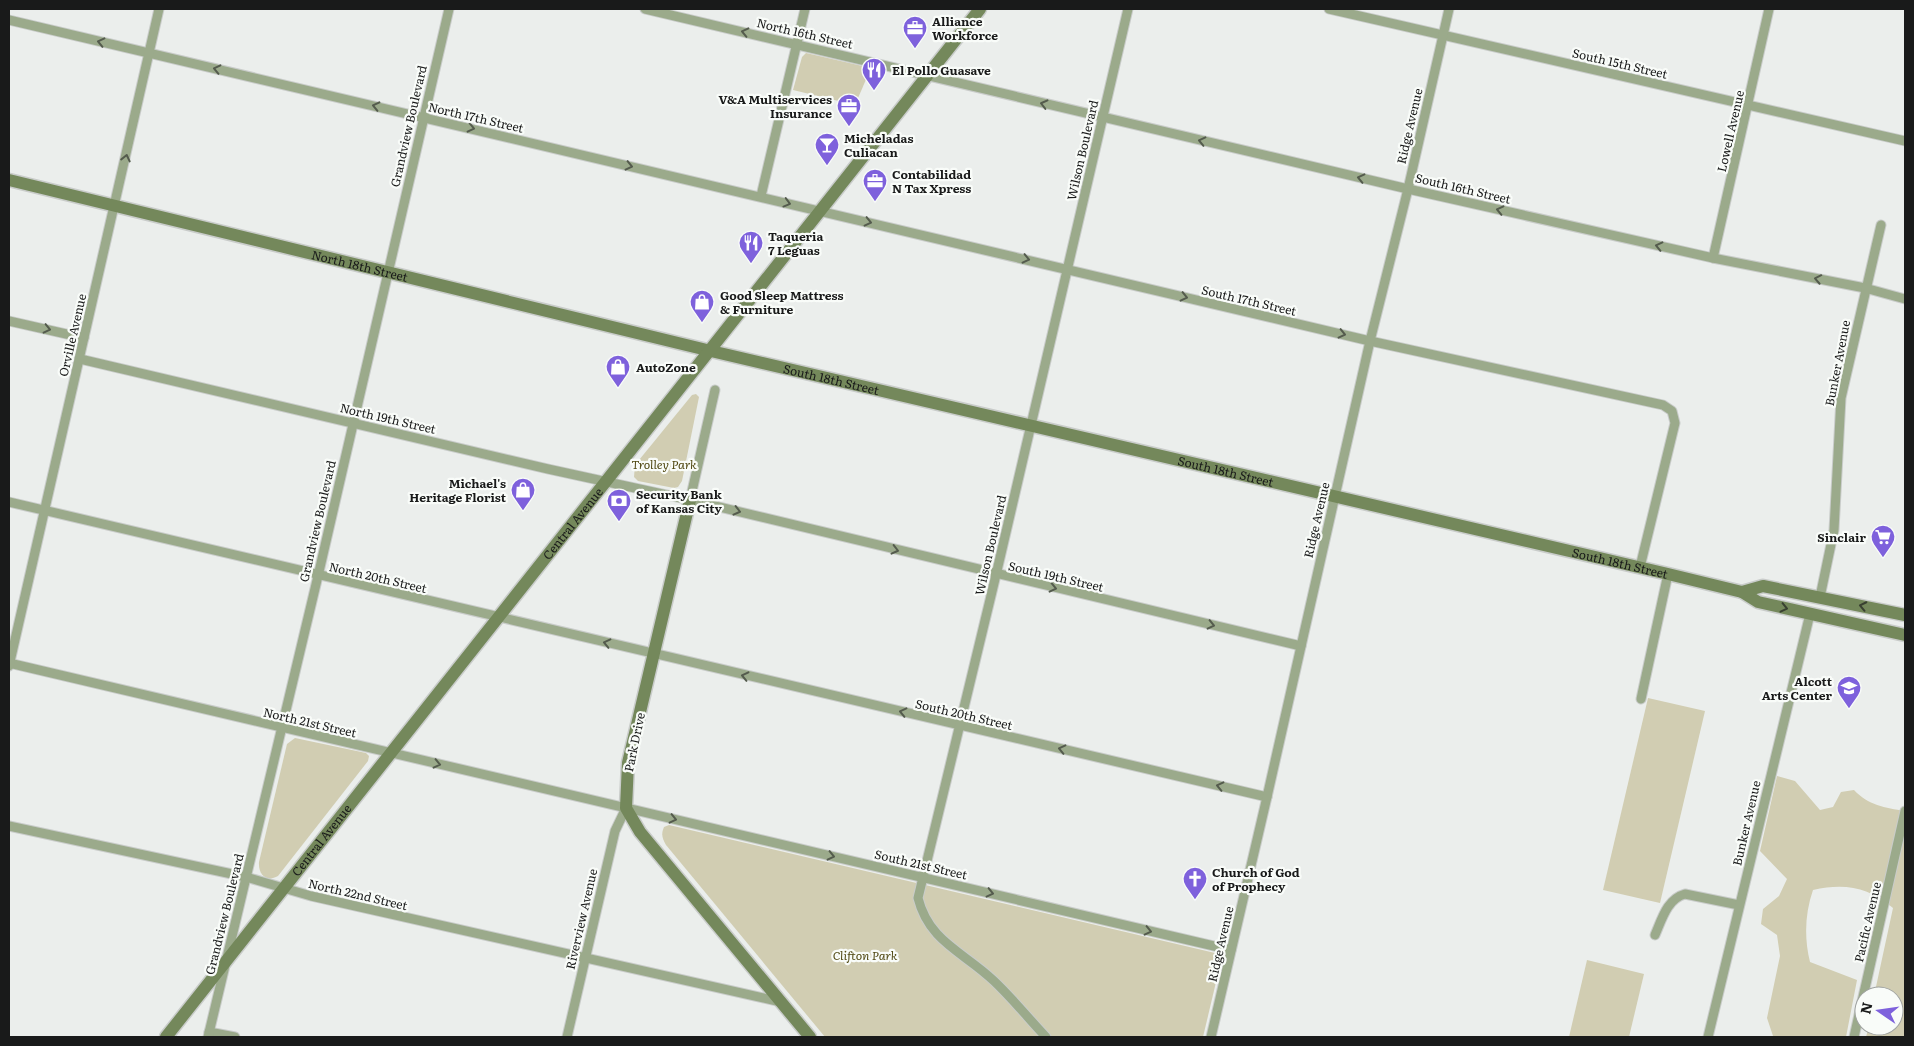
<svg xmlns="http://www.w3.org/2000/svg" width="1914" height="1046" viewBox="0 0 1914 1046" font-family="Literata,serif">
	<style>
		.green { fill: #d1cdb2 }
		.lines { fill: none; stroke-linecap: round; stroke-linejoin: round }
		.minor-casing { stroke: #c9ccca; stroke-width: 11 }
		.secondary-casing { stroke: #c9ccca; stroke-width: 15 }
		.minor { stroke: #9baa8b; stroke-width: 9 }
		.secondary { stroke: #74885b; stroke-width: 12 }
		.oneway { stroke: #545b4d }
		.oneway2 { stroke: #394031 }
		.labels { text-anchor: middle; dominant-baseline: central; stroke-width: 4.5; stroke-linejoin: round; paint-order: stroke }
		.poi-label { font-size: 12px; font-weight: bold; fill: #191a1a; stroke: #f9fcf9; text-anchor: start }
		.street-label { font-size: 12px; fill: #191a1a; stroke: #f9fcf9 }
		.park-label { font-size: 12px; font-style: italic; fill: #504812; stroke: #f9fcf9 }
	</style>
	<rect width="100%" height="100%" fill="#ebeeec"/>
	<g class="green">
		<polygon points="806,53 871,68 855,105 793,90 802,57"/>
		<polygon points="696,394 699,397 682,481 678,487 674,488 638,481 634,477 635,465 692,395"/>
		<polygon points="1648,698 1705,711 1660,903 1603,890"/>
		<path d="M295,738L366,753L369,756L368,761L278,876C266,883 258,874 259,862L287,744Z"/>
		<path d="M1777,776L1795,781L1820,810L1833,807L1841,792L1854,790C1868,805 1885,808 1905,811V1037H1866L1869,1026H1894V996H1874L1893,908C1868,887 1845,883 1813,890C1805,913 1804,938 1810,962L1857,980L1846,1037L1773,1036L1767,1018L1780,956L1777,935L1761,924L1763,909L1779,896L1787,879L1760,851Z"/>
		<path d="M669,825L1215,953L1221,961L1203,1037H825L666,845C662,838 661,834 664,827Z"/>
		<polygon points="1587,960 1644,974 1629,1037 1569,1037"/>
	</g>
	<g class="lines">
		<defs>
			<g id="minor">
				<polyline points="645,9 1408,189 1713,258 1865,288 1905,299"/>
				<polyline points="1329,9 1905,141"/>
				<polyline points="9,20 1370,341 1663,405 1672,411 1675,423 1640,567"/>
				<polyline points="761,196 805,9"/>
				<polyline points="1713,258 1769,9"/>
				<polyline points="9,321 84,338"/>
				<polyline points="80,359 548,469 690,500 1301,646"/>
				<polyline points="690,500 715,390"/>
				<polyline points="9,502 1267,797"/>
				<polyline points="1820,597 1834,530 1841,398 1881,225"/>
				<polyline points="9,663 1231,950"/>
				<polyline points="9,666 159,9"/>
				<polyline points="1641,699 1668,574"/>
				<polyline points="9,826 246,877 311,896 781,1002"/>
				<path d="M1655,935C1662,919 1667,899 1685,894L1739,905"/>
				<polyline points="209,1032 235,1037"/>
				<polyline points="208,1037 318,576 449,9"/>
				<polyline points="567,1037 615,831 626,808"/>
				<path d="M1046,1037C1029,1019 1012,998 994,981C964,952 929,942 918,898L996,575L1128,9"/>
				<polyline points="1211,1037 1267,797 1370,341 1408,189 1449,9"/>
				<polyline points="1708,1037 1810,614"/>
				<polyline points="1854,1037 1905,811"/>
			</g>
			<g id="secondary">
				<path id="s1" d="M9,180L711,351L1668,574L1742,592L1758,602L1905,635"/>
				<polyline points="690,500 628,763 626,808 640,832 810,1037"/>
				<polyline points="1742,592 1763,586 1905,615"/>
				<path id="s2" d="M166,1037C435,693 710,353 980,9"/>
			</g>
		</defs>
		<use href="#minor" class="minor-casing"/>
		<use href="#secondary" class="secondary-casing"/>
		<use href="#minor" class="minor"/>
		<use href="#secondary" class="secondary"/>
	</g>
	<defs><path id="oneway-chevron" d="M-2-3.5L2.5 0L-2 3.5" fill="none" stroke-width="1.6" stroke-linecap="round" stroke-linejoin="round" transform="scale(1.25)"/></defs>
	<g class="oneway">
		<use href="#oneway-chevron" transform="translate(745 32) rotate(-167)"/>
		<use href="#oneway-chevron" transform="translate(101 42) rotate(-167)"/>
		<use href="#oneway-chevron" transform="translate(217 69) rotate(-167)"/>
		<use href="#oneway-chevron" transform="translate(1044 104) rotate(-166)"/>
		<use href="#oneway-chevron" transform="translate(376 106) rotate(-167)"/>
		<use href="#oneway-chevron" transform="translate(471 128) rotate(13)"/>
		<use href="#oneway-chevron" transform="translate(1202 141) rotate(-167)"/>
		<use href="#oneway-chevron" transform="translate(126 158) rotate(-77)"/>
		<use href="#oneway-chevron" transform="translate(629 166) rotate(13)"/>
		<use href="#oneway-chevron" transform="translate(1361 178) rotate(-167)"/>
		<use href="#oneway-chevron" transform="translate(787 203) rotate(15)"/>
		<use href="#oneway-chevron" transform="translate(1500 210) rotate(-167)"/>
		<use href="#oneway-chevron" transform="translate(868 222) rotate(13)"/>
		<use href="#oneway-chevron" transform="translate(1659 246) rotate(-167)"/>
		<use href="#oneway-chevron" transform="translate(1026 259) rotate(13)"/>
		<use href="#oneway-chevron" transform="translate(1818 279) rotate(-169)"/>
		<use href="#oneway-chevron" transform="translate(1184 297) rotate(13)"/>
		<use href="#oneway-chevron" transform="translate(47 329) rotate(13)"/>
		<use href="#oneway-chevron" transform="translate(1342 334) rotate(13)"/>
		<use href="#oneway-chevron" transform="translate(737 511) rotate(14)"/>
		<use href="#oneway-chevron" transform="translate(895 550) rotate(14)"/>
		<use href="#oneway-chevron" transform="translate(1053 588) rotate(13)"/>
		<use href="#oneway-chevron" transform="translate(1211 625) rotate(13)"/>
		<use href="#oneway-chevron" transform="translate(607 643) rotate(-167)"/>
		<use href="#oneway-chevron" transform="translate(745 676) rotate(-167)"/>
		<use href="#oneway-chevron" transform="translate(903 712) rotate(-167)"/>
		<use href="#oneway-chevron" transform="translate(1062 749) rotate(-167)"/>
		<use href="#oneway-chevron" transform="translate(437 764) rotate(13)"/>
		<use href="#oneway-chevron" transform="translate(1220 786) rotate(-167)"/>
		<use href="#oneway-chevron" transform="translate(673 819) rotate(13)"/>
		<use href="#oneway-chevron" transform="translate(831 856) rotate(13)"/>
		<use href="#oneway-chevron" transform="translate(990 893) rotate(13)"/>
		<use href="#oneway-chevron" transform="translate(1148 931) rotate(13)"/>
	</g>
	<g class="oneway2">
		<use href="#oneway-chevron" transform="translate(1863 606) rotate(-168)"/>
		<use href="#oneway-chevron" transform="translate(1784 608) rotate(13)"/>
	</g>
	<defs>
		<symbol id="office-pin" viewBox="-11 -11 22 30"><path d="M0 17L-7.5 6A9.5 9.5 0 1 1 7.5 6Z" fill="#7e61dc" stroke="#f9fcf9"/><path d="M-6-3h4V-5.5h4V-3h4V5H-6ZM-1-4.5V-3h2v-1.5ZM-6 0V1H6V0Z" fill="#fff"/></symbol>
		<symbol id="restaurant-pin" viewBox="-11 -11 22 30"><path d="M0 17L-7.5 6A9.5 9.5 0 1 1 7.5 6Z" fill="#7e61dc" stroke="#f9fcf9"/><path d="M-5-6h1v4h1v-4h1v4h1v-4h1v5L-1.5 .5V6h-2V.5L-5-1ZM5-6V6H3V1.5H1.5Q1.5-4 5-6Z" fill="#fff"/></symbol>
		<symbol id="bar-pin" viewBox="-11 -11 22 30"><path d="M0 17L-7.5 6A9.5 9.5 0 1 1 7.5 6Z" fill="#7e61dc" stroke="#f9fcf9"/><path d="M-6-5H6L.8 .8V4.5H3.5V6h-7V4.5H-.8V.8Z" fill="#fff"/></symbol>
		<symbol id="shop-pin" viewBox="-11 -11 22 30"><path d="M0 17L-7.5 6A9.5 9.5 0 1 1 7.5 6Z" fill="#7e61dc" stroke="#f9fcf9"/><path d="M-5-2.5h2.3a2.7 3.5 0 0 1 5.4 0H5L5.5 6h-11ZM-1.5-2.5h3a1.5 2.3 0 0 0-3 0Z" fill="#fff"/></symbol>
		<symbol id="bank-pin" viewBox="-11 -11 22 30"><path d="M0 17L-7.5 6A9.5 9.5 0 1 1 7.5 6Z" fill="#7e61dc" stroke="#f9fcf9"/><path d="M-6-4H6V4H-6ZM0-2.3a2.3 2.3 0 1 0 0 4.6a2.3 2.3 0 1 0 0-4.6Z" fill="#fff"/></symbol>
		<symbol id="supermarket-pin" viewBox="-11 -11 22 30"><path d="M0 17L-7.5 6A9.5 9.5 0 1 1 7.5 6Z" fill="#7e61dc" stroke="#f9fcf9"/><path d="M-6-5.5h2.5l.6 2H6L4.5 2H-2.5L-4.4-4H-6ZM-1.5 3.2a1.3 1.3 0 1 0 .1 0ZM3 3.2a1.3 1.3 0 1 0 .1 0Z" fill="#fff"/></symbol>
		<symbol id="school-pin" viewBox="-11 -11 22 30"><path d="M0 17L-7.5 6A9.5 9.5 0 1 1 7.5 6Z" fill="#7e61dc" stroke="#f9fcf9"/><path d="M0-5L7-2L0 1L-7-2ZM-4 1L0 2.5L4 1V4Q0 6-4 4Z" fill="#fff"/></symbol>
		<symbol id="church-pin" viewBox="-11 -11 22 30"><path d="M0 17L-7.5 6A9.5 9.5 0 1 1 7.5 6Z" fill="#7e61dc" stroke="#f9fcf9"/><path d="M-1.2-6h2.4v3.5h3.3v2.4h-3.3V6h-2.4V-.1h-3.3v-2.4h3.3Z" fill="#fff"/></symbol>
	</defs>
	<g fill-rule="evenodd">
		<use href="#office-pin" x="901" y="14" width="28" height="38"/>
		<use href="#restaurant-pin" x="860" y="56" width="28" height="38"/>
		<use href="#office-pin" x="835" y="92" width="28" height="38"/>
		<use href="#bar-pin" x="813" y="131" width="28" height="38"/>
		<use href="#office-pin" x="861" y="167" width="28" height="38"/>
		<use href="#restaurant-pin" x="737" y="229" width="28" height="38"/>
		<use href="#shop-pin" x="688" y="288" width="28" height="38"/>
		<use href="#shop-pin" x="604" y="353" width="28" height="38"/>
		<use href="#shop-pin" x="509" y="476" width="28" height="38"/>
		<use href="#bank-pin" x="605" y="487" width="28" height="38"/>
		<use href="#supermarket-pin" x="1869" y="523" width="28" height="38"/>
		<use href="#school-pin" x="1835" y="674" width="28" height="38"/>
		<use href="#church-pin" x="1181" y="865" width="28" height="38"/>
	</g>
	<g class="labels">
		<g class="poi-label">
			<text x="932" y="21">Alliance<tspan x="932" dy="14">Workforce</tspan></text>
			<text x="892" y="70">El Pollo Guasave</text>
			<text x="832" y="99" text-anchor="end">V&amp;A Multiservices<tspan x="832" dy="14">Insurance</tspan></text>
			<text x="844" y="138">Micheladas<tspan x="844" dy="14">Culiacan</tspan></text>
			<text x="892" y="174">Contabilidad<tspan x="892" dy="14">N Tax Xpress</tspan></text>
			<text x="768" y="236">Taqueria<tspan x="768" dy="14">7 Leguas</tspan></text>
			<text x="720" y="295">Good Sleep Mattress<tspan x="720" dy="14">&amp; Furniture</tspan></text>
			<text x="636" y="367">AutoZone</text>
			<text x="506" y="483" text-anchor="end">Michael's<tspan x="506" dy="14">Heritage Florist</tspan></text>
			<text x="636" y="494">Security Bank<tspan x="636" dy="14">of Kansas City</tspan></text>
			<text x="1866" y="537" text-anchor="end">Sinclair</text>
			<text x="1832" y="681" text-anchor="end">Alcott<tspan x="1832" dy="14">Arts Center</tspan></text>
			<text x="1212" y="872">Church of God<tspan x="1212" dy="14">of Prophecy</tspan></text>
		</g>
		<g class="street-label">
			<text transform="translate(805 33) rotate(13)">North 16th Street</text>
			<text transform="translate(1620 63) rotate(13)">South 15th Street</text>
			<text transform="translate(476 117) rotate(13)">North 17th Street</text>
			<text transform="translate(408 126) rotate(-77)">Grandview Boulevard</text>
			<text transform="translate(1409 126) rotate(-77)">Ridge Avenue</text>
			<text transform="translate(1730 131) rotate(-77)">Lowell Avenue</text>
			<text transform="translate(1082 150) rotate(-77)">Wilson Boulevard</text>
			<text transform="translate(1463 188) rotate(13)">South 16th Street</text>
			<text stroke="none"><textPath href="#s1" startOffset="361">North 18th Street</textPath></text>
			<text transform="translate(1249 300) rotate(13)">South 17th Street</text>
			<text transform="translate(72 335) rotate(-77)">Orville Avenue</text>
			<text transform="translate(1837 363) rotate(-79)">Bunker Avenue</text>
			<text stroke="none"><textPath href="#s1" startOffset="846">South 18th Street</textPath></text>
			<text transform="translate(388 418) rotate(13)">North 19th Street</text>
			<text stroke="none"><textPath href="#s1" startOffset="1251">South 18th Street</textPath></text>
			<text transform="translate(1316 520) rotate(-77)">Ridge Avenue</text>
			<text transform="translate(317 521) rotate(-77)">Grandview Boulevard</text>
			<text stroke="none"><textPath href="#s2" startOffset="655">Central Avenue</textPath></text>
			<text transform="translate(990 545) rotate(-77)">Wilson Boulevard</text>
			<text stroke="none"><textPath href="#s1" startOffset="1656">South 18th Street</textPath></text>
			<text transform="translate(1056 576) rotate(13)">South 19th Street</text>
			<text transform="translate(378 577) rotate(13)">North 20th Street</text>
			<text transform="translate(964 714) rotate(13)">South 20th Street</text>
			<text transform="translate(310 722) rotate(13)">North 21st Street</text>
			<text transform="translate(634 742) rotate(-78)">Park Drive</text>
			<text transform="translate(1746 823) rotate(-77)">Bunker Avenue</text>
			<text stroke="none"><textPath href="#s2" startOffset="251">Central Avenue</textPath></text>
			<text transform="translate(921 864) rotate(13)">South 21st Street</text>
			<text transform="translate(358 894) rotate(13)">North 22nd Street</text>
			<text transform="translate(224 914) rotate(-76)">Grandview Boulevard</text>
			<text transform="translate(581 919) rotate(-77)">Riverview Avenue</text>
			<text transform="translate(1867 922) rotate(-77)">Pacific Avenue</text>
			<text transform="translate(1220 944) rotate(-77)">Ridge Avenue</text>
		</g>
		<g class="park-label">
			<text x="664" y="464">Trolley Park</text>
			<text x="865" y="955">Clifton Park</text>
		</g>
	</g>
	<rect width="1914" height="1046" fill="none" stroke="#191a1a" stroke-width="20"/>
	<g transform="translate(1879 1011) rotate(283)"><circle r="24" fill="#f9fcf9" stroke="#9fa2a0"/>
	<path d="M0-4L9 19L0 12L-9 19Z" fill="#7e61dc"/>
	<text y="-8" font-size="14" font-weight="bold" text-anchor="middle" fill="#191a1a">N</text>
	</g>
</svg>
